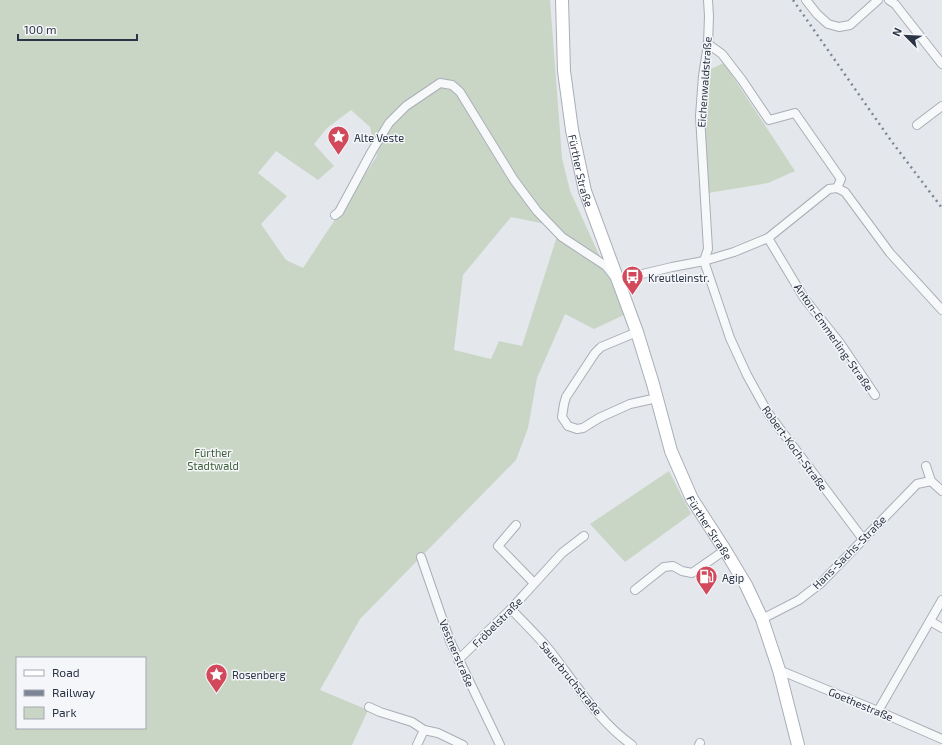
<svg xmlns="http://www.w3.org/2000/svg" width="942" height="745" viewBox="0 0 942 745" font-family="'Exo 2',sans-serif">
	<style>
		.green { fill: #c9d6c5; fill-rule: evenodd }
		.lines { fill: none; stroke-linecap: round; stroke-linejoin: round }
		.street-casing { stroke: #a9aeb7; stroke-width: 10 }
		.secondary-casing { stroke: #a9aeb7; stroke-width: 14 }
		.street { stroke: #f7f8fa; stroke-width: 8 }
		.secondary { stroke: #fff; stroke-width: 12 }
		.rail { stroke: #7d8696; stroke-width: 2.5; stroke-dasharray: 2 4; stroke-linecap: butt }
		.labels { text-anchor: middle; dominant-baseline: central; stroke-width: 3; stroke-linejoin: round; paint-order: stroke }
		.street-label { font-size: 11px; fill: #2b3445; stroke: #f4f6f9 }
		.poi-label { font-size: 11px; fill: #2b3445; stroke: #f4f6f9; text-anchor: start }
		.park-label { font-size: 11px; fill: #3f6138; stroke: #f4f6f9 }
	</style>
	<rect width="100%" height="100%" fill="#e4e7ec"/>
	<g class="green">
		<path d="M0,0H550L562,158L570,191L626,314L594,329L565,314L537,378L528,428L516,460L360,619L320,690L368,710L352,745H0ZM351,110L370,127L377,156L303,268L286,260L261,224L287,196L258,173L276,151L318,180L334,166L314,144L327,128ZM511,217L560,227L522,346L499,341L491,359L454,350L463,275ZM17,658H145V728H17Z"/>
		<polygon points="724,63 795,171 768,183 708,193 704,147 708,70"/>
		<polygon points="669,471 691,514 625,562 590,524"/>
	</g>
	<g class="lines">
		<defs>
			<g id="street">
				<polyline points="708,0 709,16 708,44 703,76 700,116 708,249 704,261 730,338 747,375 768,413 863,539"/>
				<polyline points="806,0 817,14 828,24 839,27 850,25 878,0"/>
				<polyline points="889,0 895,4 942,64"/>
				<polyline points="917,125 942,106"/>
				<polyline points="837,188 845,192 890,253 942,310"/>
				<polyline points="335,215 339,212 372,151 389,123 406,106 440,83 452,85 460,92 514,180 537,211 562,237 606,266 617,280 672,267 704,261 734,252 768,238 829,189 837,188 841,179 795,113 769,120 742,80 722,54 708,44"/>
				<polyline points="768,238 804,298 840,343 875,395"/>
				<polyline points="637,332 601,347 595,353 566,397 564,404 562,417 568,426 577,429 583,428 599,418 630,404 657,398"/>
				<polyline points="926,466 931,481 942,491"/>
				<polyline points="516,525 498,546 534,583"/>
				<polyline points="421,557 450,641 500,745"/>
				<polyline points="635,590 664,567 673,566 682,571 692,573 725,550"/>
				<path d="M511,609C524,623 539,637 551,652C576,684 598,721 632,745"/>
				<polyline points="762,619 799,600 821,583 917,484 931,481"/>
				<polyline points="930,621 942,628"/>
				<polyline points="458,660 511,609 562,553 584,536"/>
				<polyline points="779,670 878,711 942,739"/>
				<polyline points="369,707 380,712 412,722 424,730 438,733 463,745"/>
				<polyline points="878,711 942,600"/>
				<polyline points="417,745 424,730"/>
				<polyline points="699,745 700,743"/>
			</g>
			<g id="secondary">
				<path id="s1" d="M562,0L564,71L572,130L585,191L637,332L653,384L671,451L692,499L725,550L746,585L762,619L779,670L798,745"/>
			</g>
		</defs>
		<use href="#street" class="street-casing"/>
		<use href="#secondary" class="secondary-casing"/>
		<use href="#street" class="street"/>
		<use href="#secondary" class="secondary"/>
		<polyline class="rail" points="793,0 892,142 942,208"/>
	</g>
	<defs>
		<symbol id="sight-pin" viewBox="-11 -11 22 30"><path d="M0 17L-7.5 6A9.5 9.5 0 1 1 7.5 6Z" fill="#d1495b" stroke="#f4f6f9"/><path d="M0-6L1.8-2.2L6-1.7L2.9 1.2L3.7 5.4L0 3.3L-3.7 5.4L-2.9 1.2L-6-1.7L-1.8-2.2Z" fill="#fff"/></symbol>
		<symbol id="bus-pin" viewBox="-11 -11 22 30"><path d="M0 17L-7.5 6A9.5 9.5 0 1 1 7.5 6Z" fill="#d1495b" stroke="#f4f6f9"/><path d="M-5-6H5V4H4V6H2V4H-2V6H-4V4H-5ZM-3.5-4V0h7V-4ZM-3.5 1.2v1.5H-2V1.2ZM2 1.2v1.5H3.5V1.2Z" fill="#fff"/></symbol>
		<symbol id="fuel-pin" viewBox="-11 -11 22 30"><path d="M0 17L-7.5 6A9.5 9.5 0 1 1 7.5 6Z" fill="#d1495b" stroke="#f4f6f9"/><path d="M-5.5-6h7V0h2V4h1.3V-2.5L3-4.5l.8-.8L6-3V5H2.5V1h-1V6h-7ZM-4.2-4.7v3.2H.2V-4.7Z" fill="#fff"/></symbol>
	</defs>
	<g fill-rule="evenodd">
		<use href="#sight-pin" x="326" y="124" width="25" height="34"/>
		<use href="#bus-pin" x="620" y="264" width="25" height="34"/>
		<use href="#fuel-pin" x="694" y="564" width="25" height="34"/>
		<use href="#sight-pin" x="204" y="662" width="25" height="34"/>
	</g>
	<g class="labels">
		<g class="street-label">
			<text transform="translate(704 82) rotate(-86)">Eichenwaldstraße</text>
			<text stroke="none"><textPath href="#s1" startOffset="172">Fürther Straße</textPath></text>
			<text transform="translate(834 337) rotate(55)">Anton-Emmerling-Straße</text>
			<text transform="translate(795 448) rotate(54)">Robert-Koch-Straße</text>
			<text stroke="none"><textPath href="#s1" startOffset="553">Fürther Straße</textPath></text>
			<text transform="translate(849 552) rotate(-45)">Hans-Sachs-Straße</text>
			<text transform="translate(497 622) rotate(-45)">Fröbelstraße</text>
			<text transform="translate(457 653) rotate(67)">Vestnerstraße</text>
			<text transform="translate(571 678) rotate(51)">Sauerbruchstraße</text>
			<text transform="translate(861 704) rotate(23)">Goethestraße</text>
		</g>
		<g class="poi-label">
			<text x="354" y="137">Alte Veste</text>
			<text x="648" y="277">Kreutleinstr.</text>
			<text x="722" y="577">Agip</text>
			<text x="232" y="674">Rosenberg</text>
		</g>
		<g class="park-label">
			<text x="213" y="452">Fürther<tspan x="213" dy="13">Stadtwald</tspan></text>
		</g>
	</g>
	<rect x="16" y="657" width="130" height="72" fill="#f4f6f9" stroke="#a4a8b1"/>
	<rect x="24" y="670" width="20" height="6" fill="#ffffff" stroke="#a4a8b1"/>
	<text x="52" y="677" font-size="12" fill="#2b3445">Road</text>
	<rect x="24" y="690" width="20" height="6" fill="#7d8696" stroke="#a4a8b1"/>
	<text x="52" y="697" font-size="12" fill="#2b3445">Railway</text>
	<rect x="24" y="707" width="20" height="12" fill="#c9d6c5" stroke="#a4a8b1"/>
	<text x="52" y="717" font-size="12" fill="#2b3445">Park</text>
	<g transform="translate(906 36) rotate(294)" stroke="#f4f6f9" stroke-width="3" paint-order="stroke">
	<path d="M0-3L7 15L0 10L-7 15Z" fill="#2b3445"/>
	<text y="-6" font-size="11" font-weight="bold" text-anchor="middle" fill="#2b3445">N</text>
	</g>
	<path d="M18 34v6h119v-6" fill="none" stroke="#2b3445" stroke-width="2"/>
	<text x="24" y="34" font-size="12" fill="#2b3445" stroke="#f4f6f9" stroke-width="3" paint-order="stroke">100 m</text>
</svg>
